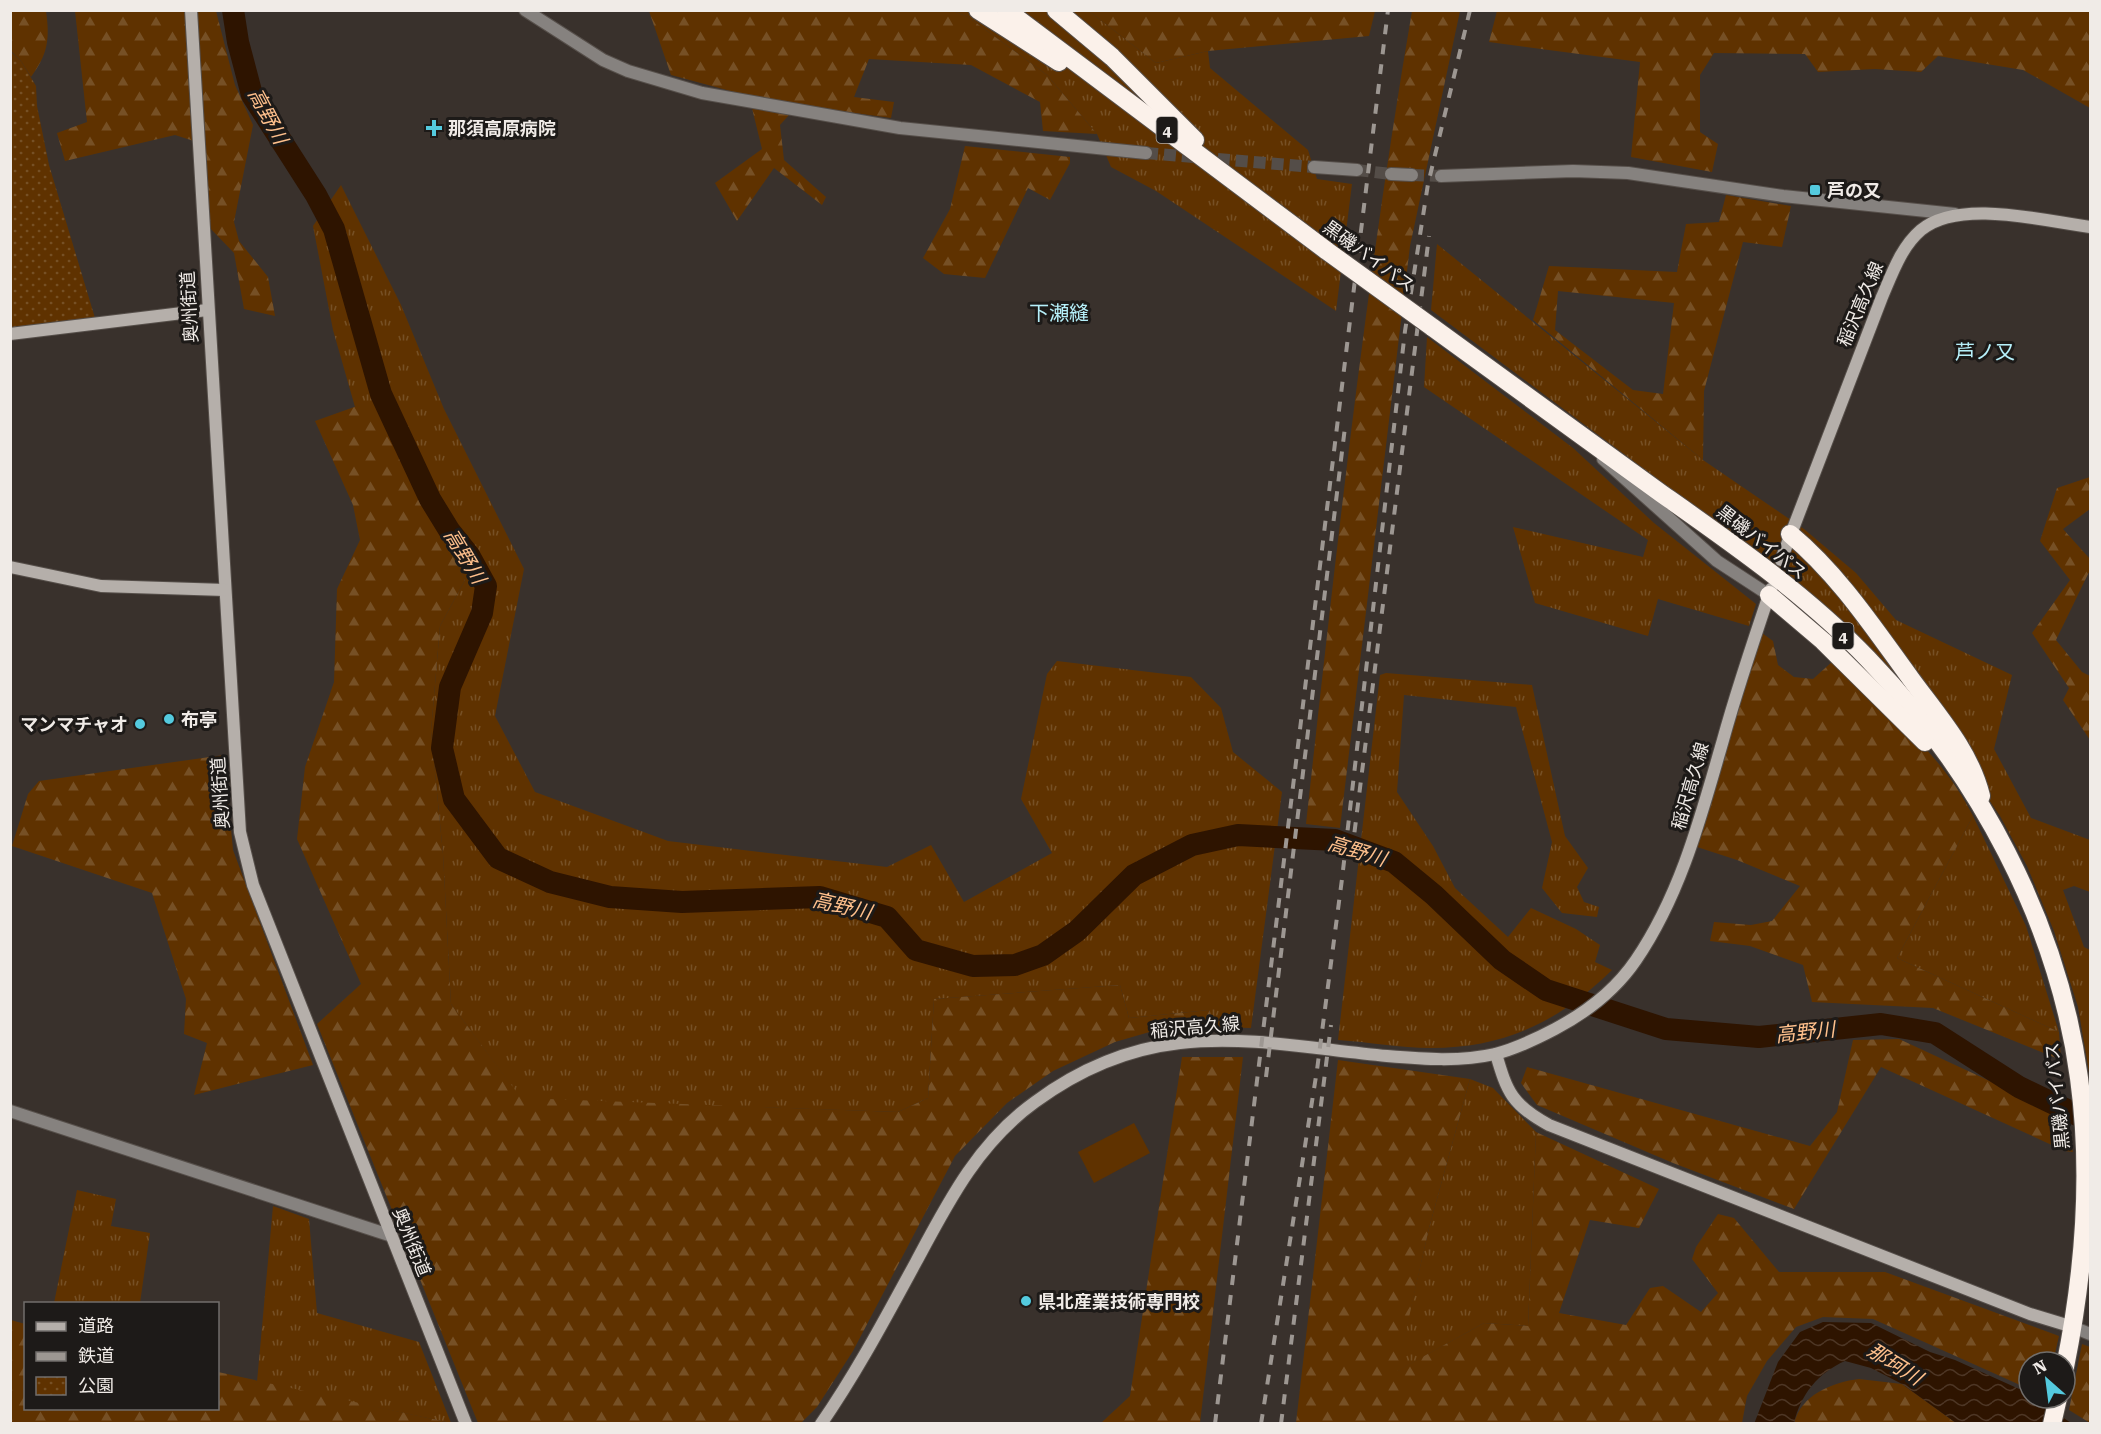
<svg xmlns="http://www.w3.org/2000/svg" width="2101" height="1434" viewBox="0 0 2101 1434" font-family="'Roboto Serif','Noto Sans JP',serif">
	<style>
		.grass { fill: url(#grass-tufts) }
		.forest { fill: url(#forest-firs); fill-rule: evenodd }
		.park { fill: url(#park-dots) }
		.pitch { fill: #5f3200 }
		.water { fill: url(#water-waves) }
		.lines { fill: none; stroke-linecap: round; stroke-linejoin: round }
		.river { stroke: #2e1400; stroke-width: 22 }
		.street-tunnel { stroke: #544d48; stroke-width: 12; stroke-dasharray: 12 6; stroke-linecap: butt }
		.street-casing { stroke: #564f4a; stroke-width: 14 }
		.secondary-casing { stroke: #564f4a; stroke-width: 14 }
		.highway-casing { stroke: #564f4a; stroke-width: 20 }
		.street { stroke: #86827f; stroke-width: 12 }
		.secondary { stroke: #b5afaa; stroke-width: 12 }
		.highway { stroke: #fbf1ea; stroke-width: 18 }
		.rail { stroke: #9d9792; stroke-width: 4; stroke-dasharray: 10 10; stroke-linecap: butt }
		.highway-bridge-casing { stroke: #564f4a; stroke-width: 20; stroke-linecap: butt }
		.highway-bridge { stroke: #fbf1ea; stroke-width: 18 }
		.poi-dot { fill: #54cade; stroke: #1d1a18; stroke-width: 2 }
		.labels { text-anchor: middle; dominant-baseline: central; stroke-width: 6; stroke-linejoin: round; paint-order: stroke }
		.shield { fill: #1d1a18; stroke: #b1aca9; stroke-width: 1.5 }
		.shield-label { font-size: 16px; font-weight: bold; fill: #f0ebe7 }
		.poi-label { font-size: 18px; font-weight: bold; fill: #f0ebe7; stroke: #1d1a18; text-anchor: start }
		.street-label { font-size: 18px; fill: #f0ebe7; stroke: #1d1a18 }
		.water-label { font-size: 20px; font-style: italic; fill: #ffc08c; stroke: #1d1a18 }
		.neighbourhood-label { font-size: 20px; fill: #b6f0fa; stroke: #1d1a18 }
	</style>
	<defs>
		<pattern id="grass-tufts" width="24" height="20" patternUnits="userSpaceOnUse" patternTransform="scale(1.5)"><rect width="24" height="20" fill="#5f3200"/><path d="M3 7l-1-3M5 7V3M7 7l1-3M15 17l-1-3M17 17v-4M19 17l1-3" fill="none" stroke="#765025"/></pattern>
		<pattern id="forest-firs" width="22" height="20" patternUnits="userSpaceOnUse" patternTransform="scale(1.5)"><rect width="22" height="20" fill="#5f3200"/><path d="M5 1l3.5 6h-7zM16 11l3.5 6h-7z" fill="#765025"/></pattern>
		<pattern id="park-dots" width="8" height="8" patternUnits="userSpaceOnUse" patternTransform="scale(1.5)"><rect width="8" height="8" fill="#5f3200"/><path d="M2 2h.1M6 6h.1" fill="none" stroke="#765025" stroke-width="1.8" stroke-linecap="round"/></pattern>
		<pattern id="water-waves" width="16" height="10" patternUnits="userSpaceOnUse" patternTransform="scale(1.5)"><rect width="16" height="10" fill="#2e1400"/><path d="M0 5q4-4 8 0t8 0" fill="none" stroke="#4d3625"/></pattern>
	</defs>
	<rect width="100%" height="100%" fill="#39312c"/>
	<g class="grass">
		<polygon points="953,11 1089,11 1156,63 1208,51 1210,68 1308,150 1317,179 1352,184 1336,311 1156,191 1111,167 1097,134 1047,75 968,17"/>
		<polygon points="341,185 401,305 444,409 524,569 495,716 535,792 668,841 887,867 931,845 964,902 1052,853 1021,799 1047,674 1057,661 1191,677 1221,708 1233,752 1282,792 1251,1028 1214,1027 1209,1010 1129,1018 1120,985 934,999 928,1098 898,1112 521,1099 451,1004 443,854 431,731 440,626 465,580 371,402 355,407 333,330 313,226"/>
		<polygon points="1437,244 1703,460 1804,529 1856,573 1896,620 2012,675 1994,749 2031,818 2090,840 2090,892 2074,886 2063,890 2084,947 2090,950 2090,1078 2078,1007 2054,931 2027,866 2000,816 1945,735 1711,519 1431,310"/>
		<polygon points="1427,337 1573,448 1654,523 1756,604 1749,626 1658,599 1648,636 1535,603 1513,527 1643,557 1648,540 1424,387"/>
		<path d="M1386,673L1532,685L1565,836L1588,868L1577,887L1584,902L1599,907L1597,917L1562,913L1542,888L1552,842L1516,707L1404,695L1397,792L1433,846L1455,888L1508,937L1531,908L1576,929L1600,945L1595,962L1612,970C1560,1021 1505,1048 1431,1048C1400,1048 1369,1042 1338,1040L1380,675Z"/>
		<polygon points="1973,816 2026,926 2059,1032 1897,958"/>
		<polygon points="1470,1079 1493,1088 1536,1132 1528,1326 1484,1323 1396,1372 1429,1228"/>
		<polygon points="77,1190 116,1199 111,1226 150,1233 140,1303 54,1303"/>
		<polygon points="273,1206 309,1219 317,1313 419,1342 451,1423 257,1382"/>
	</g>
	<g class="forest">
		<path d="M10,11H46C50,39 48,54 31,77L21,61L11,51Z"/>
		<polygon points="75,11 216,11 235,85 253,125 234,222 239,241 268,277 275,316 244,309 234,253 209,227 203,144 175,135 65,161 57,133 87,122"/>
		<polygon points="649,11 953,11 968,17 1047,75 1097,134 1043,131 1040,102 971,65 869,59 854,97 894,102 891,118 798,105 780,125 784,160 826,197 822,205 774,168 737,221 715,183 762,149 749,96 671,75"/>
		<polygon points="1089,11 1375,11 1369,36 1208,51 1156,63"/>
		<path d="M1412,11H1460L1410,246L1340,828L1306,824C1336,552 1366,280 1412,11Z"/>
		<polygon points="1497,11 2090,11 2090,108 2023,70 1938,56 1921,72 1875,69 1818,72 1805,54 1714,53 1700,75 1700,132 1718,144 1712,172 1631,157 1640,62 1489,42"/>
		<polygon points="965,146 1070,157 1070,163 1050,200 1028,188 985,278 944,274 923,258 950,209"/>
		<path d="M1726,195L1791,206L1782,247L1743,242L1704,391L1703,460L1533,320L1549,266L1677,272L1686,224L1719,222ZM1558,291L1674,303L1663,394L1633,390L1555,330Z"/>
		<polygon points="371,401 465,580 440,626 431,731 443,854 451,1004 521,1098 898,1112 928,1098 934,999 1120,985 1129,1018 1209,1010 1214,1027 1153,1031 1115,1042 1053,1071 1007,1103 955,1156 853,1351 817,1407 801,1423 478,1423 317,1024 361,984 297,839 305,767 334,682 337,589 360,540 353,505 315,421"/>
		<polygon points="2090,477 2090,509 2063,529 2090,559 2090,570 2056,640 2082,672 2090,676 2090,740 2063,700 2069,688 2032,633 2070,580 2040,541 2057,488"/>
		<path d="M1762,633L1773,641L1778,665L1794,677L1813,679L1834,660C1883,706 1943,755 1973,816L1897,958L2059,1032L2061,1060L1933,1008L1812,1002L1803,965L1750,946L1710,941L1714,922L1751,925L1772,921L1800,886L1737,860L1697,847L1738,703Z"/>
		<polygon points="224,755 233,850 313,1065 194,1095 207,1043 184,1034 186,999 152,893 12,846 28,794 39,781"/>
		<polygon points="1899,1039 2061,1114 2073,1152 2065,1151 1881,1067 1794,1209 1673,1163 1537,1105 1521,1083 1527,1067 1810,1146 1837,1112 1853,1040"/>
		<polygon points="1182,1057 1243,1057 1200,1423 1101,1423 1130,1396"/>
		<polygon points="1338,1060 1470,1079 1429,1228 1397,1371 1484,1323 1528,1326 1536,1132 1659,1189 1639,1228 1590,1220 1559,1313 1626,1325 1650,1288 1663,1286 1701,1312 1718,1293 1692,1259 1696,1247 1718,1214 1734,1218 1779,1272 1885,1272 2059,1336 2053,1362 2029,1362 2029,1389 1873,1319 1823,1317 1796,1327 1767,1361 1747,1396 1742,1423 1296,1423"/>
		<polygon points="11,1320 25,1324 26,1408 218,1408 218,1372 451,1423 11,1423"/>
		<polygon points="2082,1344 2090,1347 2090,1423 2069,1410"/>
		<path d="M1859,1379L1902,1384L1956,1423L1794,1424C1800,1395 1833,1382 1859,1379Z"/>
	</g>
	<polygon class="park" points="10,51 21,61 36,86 37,106 49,165 95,318 11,329"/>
	<polygon class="pitch" points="1134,1123 1150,1153 1094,1183 1078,1152"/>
	<path class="water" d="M1823,1322L1871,1323L1930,1352L1955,1360L2028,1393L2029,1398H2035L2071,1423H1956L1902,1384L1871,1368L1845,1361C1818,1373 1801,1394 1794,1423L1754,1424L1778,1362L1800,1332Z"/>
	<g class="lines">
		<polyline class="river" points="233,10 238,42 252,95 316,195 334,229 381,394 430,499 449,530 469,555 486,586 482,613 450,687 442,748 454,799 498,858 550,882 610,897 682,902 820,897 887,917 916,950 973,966 1015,965 1043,955 1077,931 1134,875 1192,845 1238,835 1335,840 1394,862 1434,895 1502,960 1546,990 1666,1029 1759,1037 1881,1024 1935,1033 2019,1087 2090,1121"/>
		<g class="street-tunnel">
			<polyline points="1146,153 1314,167"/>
			<polyline points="1357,170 1391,174"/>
			<polyline points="1412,175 1441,176"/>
		</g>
		<defs>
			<g id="street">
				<polyline points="525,10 603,60 628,71 702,93 900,128 1146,153"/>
				<polyline points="1314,167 1357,170"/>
				<polyline points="1391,174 1412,175"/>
				<polyline points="1441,176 1573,171 1628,173 1783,196 1955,214"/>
				<polyline points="1603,459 1717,561 1769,595"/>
				<polyline points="10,1111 389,1235"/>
				<polyline points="2073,1327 2090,1334"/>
			</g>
			<g id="secondary">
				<polyline points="191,10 240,832 253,885 466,1424"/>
				<polyline points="10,334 207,310"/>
				<path d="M1781,560L1882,297C1892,274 1901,247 1921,230C1959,198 2044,221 2090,227"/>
				<polyline points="10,567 101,586 225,590"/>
				<path d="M1496,1054C1507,1092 1512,1105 1549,1125L2030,1314L2073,1327"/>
				<path d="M821,1424C857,1372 886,1317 916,1262C948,1202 978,1143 1035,1102C1077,1071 1127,1049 1180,1043C1249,1035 1319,1050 1387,1056C1423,1059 1460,1062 1495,1054C1515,1049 1536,1039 1555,1029C1587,1012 1615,991 1636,960C1681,894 1701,816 1723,740C1737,689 1754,639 1771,589"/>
			</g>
			<g id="highway">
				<polyline points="978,10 1059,62"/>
				<polyline points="1006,10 1327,251"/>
				<polyline points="1056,10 1112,57 1195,140"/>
				<path d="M1432,327C1508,383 1585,438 1662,494C1733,544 1808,596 1868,659C1977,772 2058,921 2079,1078C2092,1173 2084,1273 2065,1367"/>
				<path d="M1790,534C1839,575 1873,627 1911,679C1938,716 1970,751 1981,796"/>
				<polyline points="1769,595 1823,641 1925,742"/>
				<polyline points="2052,1424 2058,1398"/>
			</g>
		</defs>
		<use href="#street" class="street-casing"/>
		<use href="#secondary" class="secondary-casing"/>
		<use href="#highway" class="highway-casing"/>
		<use href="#street" class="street"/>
		<use href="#secondary" class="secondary"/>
		<use href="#highway" class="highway"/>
		<g class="rail">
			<polyline points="1352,852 1429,236"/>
			<polyline points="1266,1077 1345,427"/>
			<polyline points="1215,1424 1388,10"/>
			<polyline points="1261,1424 1317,1070 1342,879 1405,331 1428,184 1470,10"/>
			<polyline points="1281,1424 1331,1025"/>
		</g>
		<defs>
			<polyline id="highway-bridge" points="1327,251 1432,327"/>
		</defs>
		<use href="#highway-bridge" class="highway-bridge-casing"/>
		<use href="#highway-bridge" class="highway-bridge"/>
	</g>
	<g class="poi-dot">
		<path d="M431 119h6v6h6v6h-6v6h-6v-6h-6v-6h6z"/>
		<rect x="1809" y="184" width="12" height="12" rx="3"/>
		<circle cx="169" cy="719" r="6"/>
		<circle cx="140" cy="724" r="6"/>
		<circle cx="1026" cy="1301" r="6"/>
	</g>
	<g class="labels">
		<g class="shield">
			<rect x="1156.5" y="117" width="21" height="26" rx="4.5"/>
			<rect x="1832.5" y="623" width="21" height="26" rx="4.5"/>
		</g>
		<g class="shield-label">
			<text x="1167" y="130">4</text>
			<text x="1843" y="636">4</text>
		</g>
		<g class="poi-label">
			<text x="448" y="128">那須高原病院</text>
			<text x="1827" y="190">芦の又</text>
			<text x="181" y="719">布亭</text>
			<text x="128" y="724" text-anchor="end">マンマチャオ</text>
			<text x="1038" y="1301">県北産業技術専門校</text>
		</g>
		<g class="street-label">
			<text transform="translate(1369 256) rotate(36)">黒磯バイパス</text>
			<text transform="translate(1860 304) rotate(-67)">稲沢高久線</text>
			<text transform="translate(189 307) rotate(-93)">奥州街道</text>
			<text transform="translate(1762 542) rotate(38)">黒磯バイパス</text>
			<text transform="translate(1690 786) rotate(-74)">稲沢高久線</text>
			<text transform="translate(220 793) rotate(-94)">奥州街道</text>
			<text transform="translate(1195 1027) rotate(-5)">稲沢高久線</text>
			<text transform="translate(2057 1096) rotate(-96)">黒磯バイパス</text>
			<text transform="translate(412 1242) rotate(68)">奥州街道</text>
		</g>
		<g class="water-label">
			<text transform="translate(268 116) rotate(62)">高野川</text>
			<text transform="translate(465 556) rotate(59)">高野川</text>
			<text transform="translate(1357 851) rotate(17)">高野川</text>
			<text transform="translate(842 906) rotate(13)">高野川</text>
			<text transform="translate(1805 1032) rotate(-6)">高野川</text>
			<text transform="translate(1895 1364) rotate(32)">那珂川</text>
		</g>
		<g class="neighbourhood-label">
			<text x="1059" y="313">下瀬縫</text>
			<text x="1985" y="352">芦ノ又</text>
		</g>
	</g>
	<rect width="2101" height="1434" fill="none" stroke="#f0ebe7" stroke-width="24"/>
	<rect x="24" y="1302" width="195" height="108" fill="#1d1a18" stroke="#716e6b" stroke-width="1.5"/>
	<rect x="36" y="1322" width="30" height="9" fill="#b5afaa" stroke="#716e6b" stroke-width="1.5"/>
	<text x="78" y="1332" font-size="18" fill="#f0ebe7">道路</text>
	<rect x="36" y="1352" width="30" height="9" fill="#9d9792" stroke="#716e6b" stroke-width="1.5"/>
	<text x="78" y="1362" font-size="18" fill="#f0ebe7">鉄道</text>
	<rect x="36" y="1377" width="30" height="18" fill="url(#park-dots)" stroke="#716e6b" stroke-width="1.5"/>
	<text x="78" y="1392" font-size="18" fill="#f0ebe7">公園</text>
	<g transform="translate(2047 1380) rotate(332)"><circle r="28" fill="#1d1a18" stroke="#716e6b" stroke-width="1.5"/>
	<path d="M0-4.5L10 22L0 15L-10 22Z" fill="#54cade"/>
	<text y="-9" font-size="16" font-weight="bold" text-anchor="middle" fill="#f0ebe7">N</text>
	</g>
</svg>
